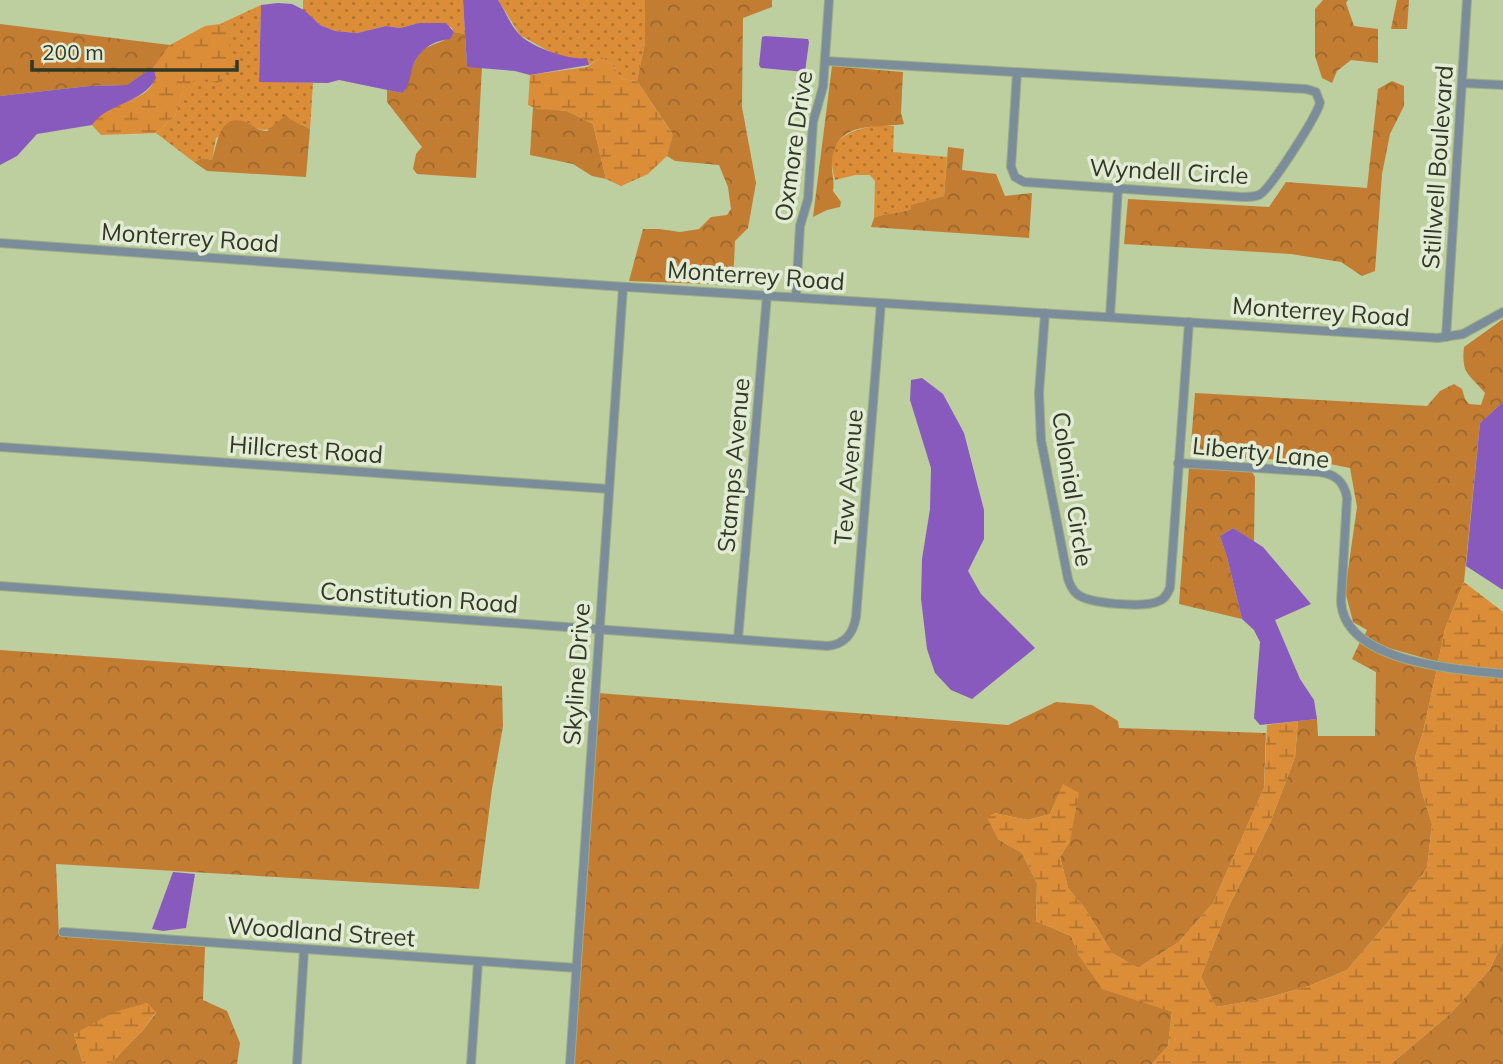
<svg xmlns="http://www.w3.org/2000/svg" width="1503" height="1064" viewBox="0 0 1503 1064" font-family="Mulish,sans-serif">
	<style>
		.grass { fill: url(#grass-dots) }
		.forest { fill: url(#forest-crowns) }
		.wetland { fill: url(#wetland-marsh) }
		.water { fill: #895abd }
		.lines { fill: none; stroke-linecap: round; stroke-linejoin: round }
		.minor-casing { stroke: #9ead84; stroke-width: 10 }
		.minor { stroke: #7b8d9b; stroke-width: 8 }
		.labels { text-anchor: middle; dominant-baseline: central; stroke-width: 7; stroke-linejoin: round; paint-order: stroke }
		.street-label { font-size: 24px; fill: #313825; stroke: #e2ebd3 }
	</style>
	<defs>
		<pattern id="grass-dots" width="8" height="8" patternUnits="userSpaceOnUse" patternTransform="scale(1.75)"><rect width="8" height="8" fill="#dc8d38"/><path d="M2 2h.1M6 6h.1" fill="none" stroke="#b3742f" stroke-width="1.8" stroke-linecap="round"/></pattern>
		<pattern id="forest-crowns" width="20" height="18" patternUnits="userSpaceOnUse" patternTransform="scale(1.75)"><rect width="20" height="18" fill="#c27d33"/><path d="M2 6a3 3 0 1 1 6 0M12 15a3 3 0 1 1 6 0" fill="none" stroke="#9e672b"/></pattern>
		<pattern id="wetland-marsh" width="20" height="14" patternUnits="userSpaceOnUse" patternTransform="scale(1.75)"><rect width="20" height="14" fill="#dc8d38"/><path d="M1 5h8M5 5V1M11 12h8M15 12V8" fill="none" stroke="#b3742f"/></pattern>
	</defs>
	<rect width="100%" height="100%" fill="#bdce9f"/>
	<g class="grass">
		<polygon points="303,0 463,0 465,34 454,32 451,27 419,23 400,28 386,26 357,33 335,31 320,25 303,10"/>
		<polygon points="498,0 645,0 645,43 637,81 622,79 612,65 602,57 589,65 580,59 571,59 550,52 520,35"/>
		<path d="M261,5L259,81L313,83L310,129C285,111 271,143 249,123L216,138L212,160L203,158L194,162L156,133L175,116L182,94L231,33L220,24Z"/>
		<path d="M874,126H894L893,152L947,157L944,196L912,205L911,209C900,214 887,212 874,218L875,181L870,175H855L835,180C825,144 840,132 874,126Z"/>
	</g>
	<g class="forest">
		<polygon points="645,0 772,0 772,7 743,18 742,107 756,183 748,228 735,241 733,285 629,281 643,229 659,229 680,232 699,229 711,217 727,215 731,209 728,187 719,165 675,161 667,156 672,133 637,81 645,43"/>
		<polygon points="1323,0 1348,0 1346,3 1354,26 1378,29 1378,63 1351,60 1337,71 1332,83 1322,78 1315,56 1315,9"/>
		<polygon points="1397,0 1409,0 1407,29 1391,29"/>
		<polygon points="0,24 170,45 155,66 127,85 89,86 0,96"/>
		<path d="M454,32L465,34L467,67H482L476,178L417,174L413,169L416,154L422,147L387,102V90L402,93C409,79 411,64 421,52C431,42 448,43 454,32Z"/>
		<path d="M832,66L903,72L901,113L904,124C872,129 835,120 832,163C831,173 835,180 833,191L841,202L840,207L827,210L813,217Z"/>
		<polygon points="1392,81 1404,86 1404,106 1390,134 1382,174 1375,271 1362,276 1341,262 1291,254 1124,244 1128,199 1269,207 1286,182 1367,188 1378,89"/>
		<polygon points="533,107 567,111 593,124 606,179 592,176 573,164 530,155"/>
		<path d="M286,115C292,123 301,123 310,129L306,177L207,171L194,162L203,158L212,160C218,143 219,111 248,123C257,127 255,130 267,131Z"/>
		<path d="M948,147L964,149L962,170L996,174L1005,196L1032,193L1029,238L871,227L874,218C887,212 900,214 911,209V205L944,196Z"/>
		<path d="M1503,319V402L1480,423L1464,582L1445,629L1438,662L1385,647L1364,636L1367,630L1353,622L1345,591L1357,507L1350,468L1315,461L1190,456L1195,393L1427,406L1440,391L1454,384L1462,389L1465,399L1469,404L1481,405L1485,393C1469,374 1461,374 1464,347Z"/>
		<polygon points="1189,468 1252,472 1255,477 1254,542 1233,528 1220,536 1227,557 1242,619 1179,604"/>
		<polygon points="1360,642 1382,653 1437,669 1423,732 1415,757 1421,789 1432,824 1427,868 1388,922 1347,970 1309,986 1263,999 1216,1007 1201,977 1227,910 1270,823 1295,757 1298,721 1317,719 1318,736 1375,736 1376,672 1352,659"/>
		<polygon points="0,650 502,686 503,726 492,789 479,889 56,864 59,936 205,947 203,1000 227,1011 240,1043 237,1064 110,1064 143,1030 156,1013 147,1003 74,1034 83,1064 0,1064"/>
		<polygon points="598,693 1008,725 1056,702 1092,705 1118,721 1119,728 1266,733 1264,788 1213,903 1179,942 1138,968 1112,953 1086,910 1068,888 1060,857 1070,841 1063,785 1050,814 1028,820 994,813 998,839 1022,853 1037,883 1036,921 1071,936 1079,956 1144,1002 1172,1011 1168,1046 1152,1064 574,1064"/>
		<polygon points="1503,941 1503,1064 1391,1064 1451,1013 1490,969"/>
	</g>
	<g class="wetland">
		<path d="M220,24L231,33L229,66L218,83L197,77L182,94L175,116L156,133L101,135L92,125C94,122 95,118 98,116C115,99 163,101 153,67L170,45L205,26Z"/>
		<polygon points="602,57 612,65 622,79 637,81 673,135 667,156 648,174 621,186 606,179 593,124 567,111 537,109 528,105 530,75 587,67"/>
		<polygon points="1464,582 1503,612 1503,670 1438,662 1445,629"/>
		<polygon points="1437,669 1503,677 1503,941 1490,969 1451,1013 1391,1064 1152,1064 1168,1046 1172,1012 1102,989 1079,956 1071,936 1036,921 1037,883 1022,853 998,839 987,818 994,813 1028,820 1050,814 1063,784 1079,793 1070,841 1060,857 1068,888 1086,910 1112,953 1138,968 1179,942 1213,903 1264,788 1267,725 1298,721 1295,757 1270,823 1227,910 1201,977 1216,1007 1263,999 1309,986 1347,970 1388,922 1427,868 1432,824 1421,789 1415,757 1423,732"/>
		<polygon points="147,1003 156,1012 143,1030 110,1064 83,1064 74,1034 114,1012"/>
	</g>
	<g class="water">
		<path d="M463,0H498C505,10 510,25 519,34C531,47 570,61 587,58L589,65L530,75L515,71L467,67Z"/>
		<path d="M278,3L292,4L304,10L320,25L335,31L357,33L386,26L400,28L419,23H446L454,32L450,39C430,41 415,53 411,73C409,81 408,87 402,93L339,80L328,83L259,82L261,5Z"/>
		<polygon points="765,36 808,39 809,42 805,72 761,68 759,65 762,37"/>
		<path d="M153,67L156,78C143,104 108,102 92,125L37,134L17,156L0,165V96L89,86L127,85Z"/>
		<polygon points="922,378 943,394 964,433 984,510 984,539 968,571 981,594 1035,648 972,699 951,690 935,673 927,649 921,599 922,559 930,509 931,468 910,400 911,380"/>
		<polygon points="1503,402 1503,590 1466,566 1480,423"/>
		<polygon points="1233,528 1263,547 1311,604 1275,620 1300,679 1314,700 1317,719 1260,725 1254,718 1260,642 1254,630 1242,619 1227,557 1220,536"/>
		<polygon points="173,872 195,874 186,928 163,931 152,929"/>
	</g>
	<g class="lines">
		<defs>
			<g id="minor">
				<path d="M825,61L1306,89L1316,92L1320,103C1316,117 1270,190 1259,195C1254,197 1247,197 1242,197L1024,182L1015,177L1011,167L1017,72"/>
				<polyline points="1462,83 1503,85"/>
				<polyline points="0,243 611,286 1438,338 1463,334 1503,312"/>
				<polyline points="796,297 800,226 808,199 813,122 823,87 829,0"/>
				<path d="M1045,313L1039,393L1041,440L1068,579C1070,585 1072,590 1077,594C1089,604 1145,608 1159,601C1165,599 1167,594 1170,588L1189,322"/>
				<polyline points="1110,317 1118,188"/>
				<polyline points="1446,337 1467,0"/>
				<polyline points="0,447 609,489"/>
				<path d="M1178,463L1319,472C1335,474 1344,481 1347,498L1341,601C1344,663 1457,669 1503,674"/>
				<path d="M0,586L828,646C845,644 853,634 856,617L881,303"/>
				<polyline points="738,639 767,295"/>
				<polyline points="63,932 577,968"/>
				<polyline points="297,1064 304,950"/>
				<polyline points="471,1064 478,962"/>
				<polyline points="570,1064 623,287"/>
			</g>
		</defs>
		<use href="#minor" class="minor-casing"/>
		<use href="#minor" class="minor"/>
	</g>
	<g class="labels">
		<g class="street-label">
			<text transform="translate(793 146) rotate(-82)">Oxmore Drive</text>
			<text transform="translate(1437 167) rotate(-86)">Stillwell Boulevard</text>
			<text transform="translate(1169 171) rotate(3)">Wyndell Circle</text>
			<text transform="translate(190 237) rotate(4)">Monterrey Road</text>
			<text transform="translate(756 275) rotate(4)">Monterrey Road</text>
			<text transform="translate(1321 311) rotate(4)">Monterrey Road</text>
			<text transform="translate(306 449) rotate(4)">Hillcrest Road</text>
			<text transform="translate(1261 452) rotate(6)">Liberty Lane</text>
			<text transform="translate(733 465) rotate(-85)">Stamps Avenue</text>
			<text transform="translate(848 477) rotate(-85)">Tew Avenue</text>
			<text transform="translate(1073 489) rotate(81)">Colonial Circle</text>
			<text transform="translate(419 597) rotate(4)">Constitution Road</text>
			<text transform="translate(576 674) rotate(-86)">Skyline Drive</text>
			<text transform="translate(321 931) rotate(4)">Woodland Street</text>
		</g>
	</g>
	<path d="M32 60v10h205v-10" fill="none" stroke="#313825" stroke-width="3.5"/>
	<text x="42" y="60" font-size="21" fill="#313825" stroke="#e2ebd3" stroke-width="5" paint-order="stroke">200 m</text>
</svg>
